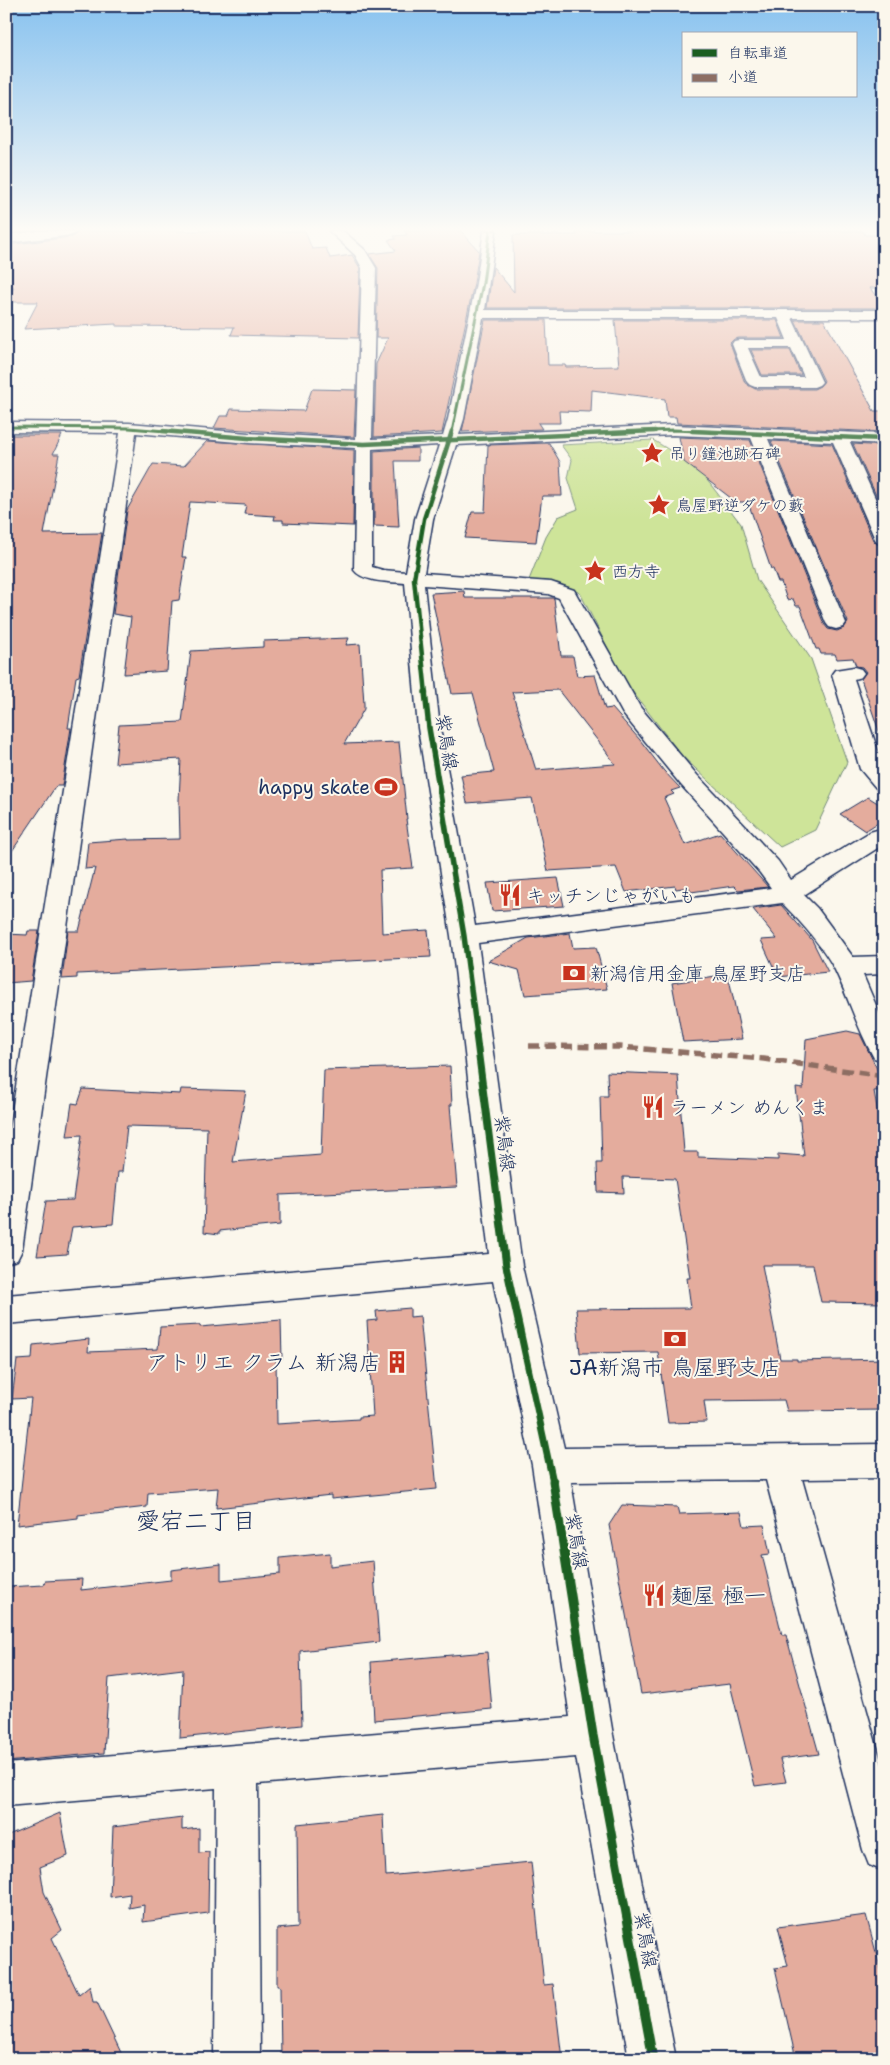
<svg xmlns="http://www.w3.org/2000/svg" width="890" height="2065" viewBox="0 0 890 2065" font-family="'Shantell Sans','Klee One',sans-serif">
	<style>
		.green { fill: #cee499; stroke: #748a7c }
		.building { fill: #e4ac9d; stroke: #1b2f5e; fill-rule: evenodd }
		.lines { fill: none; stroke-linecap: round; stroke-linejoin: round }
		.minor-casing { stroke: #1b2f5e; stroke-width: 3 }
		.minor { fill: #fbf7ec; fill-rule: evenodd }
		.quiet { stroke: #8d6e63; stroke-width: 5.5; stroke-dasharray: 11 5.5; stroke-linecap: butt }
		.cycleway-far4-casing { stroke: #fbf7ec; stroke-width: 5 }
		.cycleway-far3-casing { stroke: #fbf7ec; stroke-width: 6 }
		.cycleway-far2-casing { stroke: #fbf7ec; stroke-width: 8 }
		.cycleway-far1-casing { stroke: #fbf7ec; stroke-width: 10 }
		.cycleway-casing { stroke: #fbf7ec; stroke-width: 12 }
		.cycleway-far4 { stroke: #1b5e20; stroke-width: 3 }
		.cycleway-far3 { stroke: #1b5e20; stroke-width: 4.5 }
		.cycleway-far2 { stroke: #1b5e20; stroke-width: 5.5 }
		.cycleway-far1 { stroke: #1b5e20; stroke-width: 7 }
		.cycleway { stroke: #1b5e20; stroke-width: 9 }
		.labels { text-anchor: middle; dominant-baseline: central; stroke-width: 4; stroke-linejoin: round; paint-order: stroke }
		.far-poi-label { font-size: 16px; fill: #1b2f5e; stroke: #fbf7ec; text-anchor: start }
		.street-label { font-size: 19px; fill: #1b2f5e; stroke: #fbf7ec }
		.poi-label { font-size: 19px; fill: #1b2f5e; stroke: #fbf7ec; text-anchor: start }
		.near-poi-label { font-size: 22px; fill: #1b2f5e; stroke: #fbf7ec; text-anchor: end }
		.near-neighbourhood-label { font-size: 24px; fill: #1b2f5e; stroke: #fbf7ec }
	</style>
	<rect width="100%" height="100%" fill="#fbf7ec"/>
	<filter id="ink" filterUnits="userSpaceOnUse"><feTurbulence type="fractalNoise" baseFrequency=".02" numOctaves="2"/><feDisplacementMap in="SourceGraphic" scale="10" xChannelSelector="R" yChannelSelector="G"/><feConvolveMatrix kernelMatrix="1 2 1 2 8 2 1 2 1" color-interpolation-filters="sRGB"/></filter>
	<g filter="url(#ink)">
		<polygon class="green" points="653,440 697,467 741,524 757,580 811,659 847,762 815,830 780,847 682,756 625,682 580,593 558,583 529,580 546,537 558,517 578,509 568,478 572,460 561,445"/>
		<g class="building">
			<polygon points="80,231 305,231 312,249 326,248 330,258 352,255 360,268 358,338 231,335 234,327 116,326 116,324 24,329 38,302 7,302 14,287 6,287 6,245 72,237"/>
			<polygon points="404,231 461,231 479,251 474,283 442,433 374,437 376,364 388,338 376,338 378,268 369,254 396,251 388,240 396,239 394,236 407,235"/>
			<polygon points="576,231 863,231 865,235 884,235 884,288 870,288 884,308 487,308 493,267 514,292 513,235 577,235"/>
			<polygon points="485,320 546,320 548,365 565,365 566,367 619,366 615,320 777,320 784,338 739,338 734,339 730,343 745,383 755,389 814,389 820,386 824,381 795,320 824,320 874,411 884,411 884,432 677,423 676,417 667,417 665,399 592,390 591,412 559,411 560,423 538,423 542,429 462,432"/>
			<polygon points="751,350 790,350 801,375 762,375"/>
			<polygon points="312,389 356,390 354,437 214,428 220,416 228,416 231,409 304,411"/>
			<polygon points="6,435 62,435 53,454 59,454 44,534 102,533 79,676 76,677 68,728 71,728 62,786 56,786 6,860"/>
			<polygon points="679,437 750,440 824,624 828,629 837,631 844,628 848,622 771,441 832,444 873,540 878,545 884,546 884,733 880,734 861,679 866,672 862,667 856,666 853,658 837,659 835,654 821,654 819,649 816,649 800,606 796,606 793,599 787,600 781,582 778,582 773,569 771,569 748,502 736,502 684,462"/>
			<polygon points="207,441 354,450 353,526 283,523 283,520 274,520 275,516 244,514 246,505 190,502 182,557 186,557 179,600 172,601 167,671 124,674 131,617 113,614 127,510 153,464 184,466"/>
			<polygon points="549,443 560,462 562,496 542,496 536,542 465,538 472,512 485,512 488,445"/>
			<polygon points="853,444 884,446 884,513"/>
			<polygon points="418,448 418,461 395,461 399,527 374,526 374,451"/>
			<path d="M464,591L465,598H554L561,656H573L577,676L595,675L605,709L612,708L640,740L664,771L680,788L671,791L674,794L664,798L685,845L720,833L768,887L738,890L734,886L691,892L689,887L676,889L675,886L626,892L616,867L548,871L532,798L467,803L461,775L494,772L473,693L452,694L431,593ZM558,690L605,750L615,764L536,770L512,692Z"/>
			<polygon points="349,638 346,645 360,644 364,704 364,709 344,744 399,742 407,819 406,819 413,868 380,870 382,933 428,930 431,957 77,974 77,978 62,979 68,931 79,931 95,868 85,869 88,842 128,839 128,840 180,839 179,800 181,759 115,763 119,725 182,722 191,651 263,647 263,641"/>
			<polygon points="868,797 884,807 884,819 865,831 840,814"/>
			<polygon points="558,878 564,906 492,911 487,883"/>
			<polygon points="781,905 812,940 828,972 778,977 761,940 777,939 753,909"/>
			<polygon points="28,931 39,931 31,981 6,983 6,934 27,935"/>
			<polygon points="570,933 573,948 596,947 607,989 525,995 519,970 488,961 528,938"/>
			<polygon points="728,974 742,1039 683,1042 672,983"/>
			<polygon points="847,1031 860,1034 884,1083 884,1090 874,1091 884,1147 884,1303 821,1302 813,1265 762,1265 780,1359 797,1359 797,1361 884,1359 884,1410 787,1411 784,1400 704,1401 707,1422 668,1423 658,1352 580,1353 576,1309 691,1308 687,1278 690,1278 675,1179 623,1177 624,1193 598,1192 597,1163 602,1163 600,1096 608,1096 607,1072 678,1075 684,1152 698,1152 698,1157 778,1160 778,1154 804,1156 796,1088 803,1089 806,1039"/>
			<polygon points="450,1066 452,1105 450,1105 457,1187 280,1195 280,1225 219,1231 219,1234 204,1232 207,1128 127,1126 122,1172 118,1172 113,1224 72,1227 67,1254 37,1256 46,1201 73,1200 82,1135 67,1136 72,1103 78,1104 83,1089 180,1094 181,1089 246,1091 233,1162 321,1155 324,1070"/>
			<polygon points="410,1308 410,1317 420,1316 437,1489 331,1499 331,1495 216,1508 218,1488 148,1493 147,1507 78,1515 78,1518 17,1525 31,1398 12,1399 17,1360 32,1359 33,1345 89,1339 88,1352 158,1349 160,1327 200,1325 200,1327 281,1320 282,1359 276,1359 277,1424 359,1419 359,1417 373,1416 367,1321 377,1320 376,1311"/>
			<polygon points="622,1505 677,1507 679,1514 741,1512 744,1526 764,1525 770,1554 762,1555 782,1635 786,1635 819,1754 780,1759 786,1782 755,1786 730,1684 641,1694 609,1525"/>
			<polygon points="330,1553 330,1566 373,1561 379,1642 300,1651 302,1725 180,1738 183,1669 109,1678 104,1753 6,1762 6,1587 44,1585 45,1581 82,1579 81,1590 171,1580 171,1570 221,1564 221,1580 280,1574 280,1558"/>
			<polygon points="487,1652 492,1709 374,1720 371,1662"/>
			<polygon points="60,1813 68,1856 40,1867 44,1892 62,1930 52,1938 79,1995 90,1986 93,2002 97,2002 124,2059 6,2059 6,1836"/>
			<polygon points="383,1815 386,1876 531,1862 544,1985 553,1984 562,2059 281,2059 280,1986 277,1986 277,1929 298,1927 297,1824"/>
			<polygon points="182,1818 182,1830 199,1828 199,1853 209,1852 208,1913 143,1922 144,1905 129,1908 130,1894 110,1897 113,1827"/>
			<polygon points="866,1915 884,1982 884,2059 796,2059 775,1968 788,1966 778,1927"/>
		</g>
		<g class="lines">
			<defs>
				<g id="minor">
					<polygon points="39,231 78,231 72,235 6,243 6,235"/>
					<path d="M329,231H343L365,250L376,268L372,439L443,436L448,419L476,283L484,231H496L485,310H884V318H792L822,382L819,385L814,387H755L750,385L747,382L732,344L734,341L739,340H787L778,318H483L464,419L459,435L673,425L884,434V444L850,442L884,518V544L878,543L875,539L833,442L768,439L846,623L843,627L836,629L829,627L826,623L751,438L673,435L456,445L433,519L424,573L551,582L574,590L640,707L697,775L778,861L791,880L870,832L884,828V844L804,895L817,908L853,957L884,956V974L863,975L884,1024V1061L874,1058C858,1030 849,999 835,970C824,948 800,921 782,903L478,943L522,1266L564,1448L884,1444V1478L802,1479L884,1772V1871L869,1865L863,1850L766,1480L571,1482L613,1735L676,2059H629L576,1757L258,1784L260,2059H214L216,1788L6,1806V1764L570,1717L532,1465L493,1281L6,1324V1295L489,1254L451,936L418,728L405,583C391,582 362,582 354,570L356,448L248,443L136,433L22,1250L17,1260L6,1263V1149L120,433L6,432V422L129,423L248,433L356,439L362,268L355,255ZM748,348H791L804,377H761ZM439,445L415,519L406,572L383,570L372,567V449ZM424,585L548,594L559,598L623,714L681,785L760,873L771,888L475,926L440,728Z"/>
					<polygon points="854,667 861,669 864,673 861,677 854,679 884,769 884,790 876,788 860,769 832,674 835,670"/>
				</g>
			</defs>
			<use href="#minor" class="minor-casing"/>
			<use href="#minor" class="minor"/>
			<polyline class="quiet" points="529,1046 620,1047 764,1059 884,1076"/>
			<defs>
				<g id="cycleway-far4">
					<polyline points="6,427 129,428 177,432"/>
					<polyline points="452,432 483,283 490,231"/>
					<polyline points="627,432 673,430 721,432"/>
				</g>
				<g id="cycleway-far3">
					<polyline points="162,431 248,438 364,444 655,431"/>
					<polyline points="692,431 884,439"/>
					<polyline points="426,694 414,579 424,519 452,431"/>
				</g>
				<polyline id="cycleway-far2" points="425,692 429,728 464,936 477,1035"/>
				<polyline id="cycleway-far1" points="476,1034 506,1266 553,1482"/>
				<polyline id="cycleway" points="553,1481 593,1735 653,2059"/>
			</defs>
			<use href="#cycleway-far4" class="cycleway-far4-casing"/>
			<use href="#cycleway-far3" class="cycleway-far3-casing"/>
			<use href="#cycleway-far2" class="cycleway-far2-casing"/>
			<use href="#cycleway-far1" class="cycleway-far1-casing"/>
			<use href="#cycleway" class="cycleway-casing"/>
			<use href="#cycleway-far4" class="cycleway-far4"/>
			<use href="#cycleway-far3" class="cycleway-far3"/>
			<use href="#cycleway-far2" class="cycleway-far2"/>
			<use href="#cycleway-far1" class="cycleway-far1"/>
			<use href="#cycleway" class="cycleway"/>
		</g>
	</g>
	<linearGradient id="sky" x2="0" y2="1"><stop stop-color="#88c2ef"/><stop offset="0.44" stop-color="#fdfbf6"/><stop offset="1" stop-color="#fdfbf6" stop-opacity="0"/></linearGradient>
	<rect width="890" height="520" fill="url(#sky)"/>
	<defs>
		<symbol id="sight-bare" viewBox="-9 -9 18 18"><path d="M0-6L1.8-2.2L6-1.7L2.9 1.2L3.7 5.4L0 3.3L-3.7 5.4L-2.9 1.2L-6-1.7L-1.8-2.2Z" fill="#c8321e" stroke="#fbf7ec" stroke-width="2.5" paint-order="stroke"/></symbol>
		<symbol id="stadium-bare" viewBox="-9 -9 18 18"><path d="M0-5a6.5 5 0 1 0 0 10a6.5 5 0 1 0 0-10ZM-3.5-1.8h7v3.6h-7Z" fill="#c8321e" stroke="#fbf7ec" stroke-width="2.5" paint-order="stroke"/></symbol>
		<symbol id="restaurant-bare" viewBox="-9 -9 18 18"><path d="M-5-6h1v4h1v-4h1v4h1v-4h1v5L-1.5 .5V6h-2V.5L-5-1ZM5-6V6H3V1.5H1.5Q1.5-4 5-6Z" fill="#c8321e" stroke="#fbf7ec" stroke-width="2.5" paint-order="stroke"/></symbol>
		<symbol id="bank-bare" viewBox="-9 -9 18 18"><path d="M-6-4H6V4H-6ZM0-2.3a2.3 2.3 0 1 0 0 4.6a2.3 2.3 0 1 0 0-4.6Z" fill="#c8321e" stroke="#fbf7ec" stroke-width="2.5" paint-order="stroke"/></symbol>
		<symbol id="building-bare" viewBox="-9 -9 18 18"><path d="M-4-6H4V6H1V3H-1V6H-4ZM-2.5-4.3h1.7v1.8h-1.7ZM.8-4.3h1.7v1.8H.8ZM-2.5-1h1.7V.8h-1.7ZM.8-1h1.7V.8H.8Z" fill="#c8321e" stroke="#fbf7ec" stroke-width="2.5" paint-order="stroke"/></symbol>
	</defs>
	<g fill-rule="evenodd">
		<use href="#sight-bare" x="636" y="437" width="32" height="32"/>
		<use href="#sight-bare" x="643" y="489" width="32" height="32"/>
		<use href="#sight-bare" x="579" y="555" width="32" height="32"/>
		<use href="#stadium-bare" x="370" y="771" width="32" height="32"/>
		<use href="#restaurant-bare" x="494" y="879" width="32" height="32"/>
		<use href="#bank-bare" x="558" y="957" width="32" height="32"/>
		<use href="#restaurant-bare" x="637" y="1091" width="32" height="32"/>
		<use href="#bank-bare" x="659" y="1323" width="32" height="32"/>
		<use href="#building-bare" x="381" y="1346" width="32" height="32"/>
		<use href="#restaurant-bare" x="638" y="1579" width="32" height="32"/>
	</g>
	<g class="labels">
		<g class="far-poi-label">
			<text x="669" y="453">吊り鐘池跡石碑</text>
			<text x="676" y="505">鳥屋野逆ダケの藪</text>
			<text x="612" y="571">西方寺</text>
		</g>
		<g class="street-label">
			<text transform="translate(447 742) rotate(81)">紫鳥線</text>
			<text transform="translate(505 1143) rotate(83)">紫鳥線</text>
			<text transform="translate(577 1541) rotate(81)">紫鳥線</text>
			<text transform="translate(646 1940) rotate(80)">紫鳥線</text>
		</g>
		<g class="poi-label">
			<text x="370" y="787" text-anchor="end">happy skate</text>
			<text x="526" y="895">キッチンじゃがいも</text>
			<text x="590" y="973">新潟信用金庫 鳥屋野支店</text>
			<text x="670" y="1107">ラーメン めんくま</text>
		</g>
		<g class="near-poi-label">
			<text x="381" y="1362">アトリエ クラム 新潟店</text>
			<text x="675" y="1367" text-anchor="middle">JA新潟市 鳥屋野支店</text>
			<text x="671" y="1595" text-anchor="start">麺屋 極一</text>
		</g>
		<g class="near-neighbourhood-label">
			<text x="196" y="1521">愛宕二丁目</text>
		</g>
	</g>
	<rect width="890" height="2065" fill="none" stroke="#fbf7ec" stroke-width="25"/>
	<rect x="12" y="12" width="865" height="2040" fill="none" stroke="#1b2f5e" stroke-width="2" filter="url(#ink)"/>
	<rect x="682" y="32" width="175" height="65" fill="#fbf7ec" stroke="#a1a7b3"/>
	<rect x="692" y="49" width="25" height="8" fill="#1b5e20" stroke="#a1a7b3"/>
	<text x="728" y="58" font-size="15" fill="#1b2f5e">自転車道</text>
	<rect x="692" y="74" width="25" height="8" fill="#8d6e63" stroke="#a1a7b3"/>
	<text x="728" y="82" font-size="15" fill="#1b2f5e">小道</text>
</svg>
